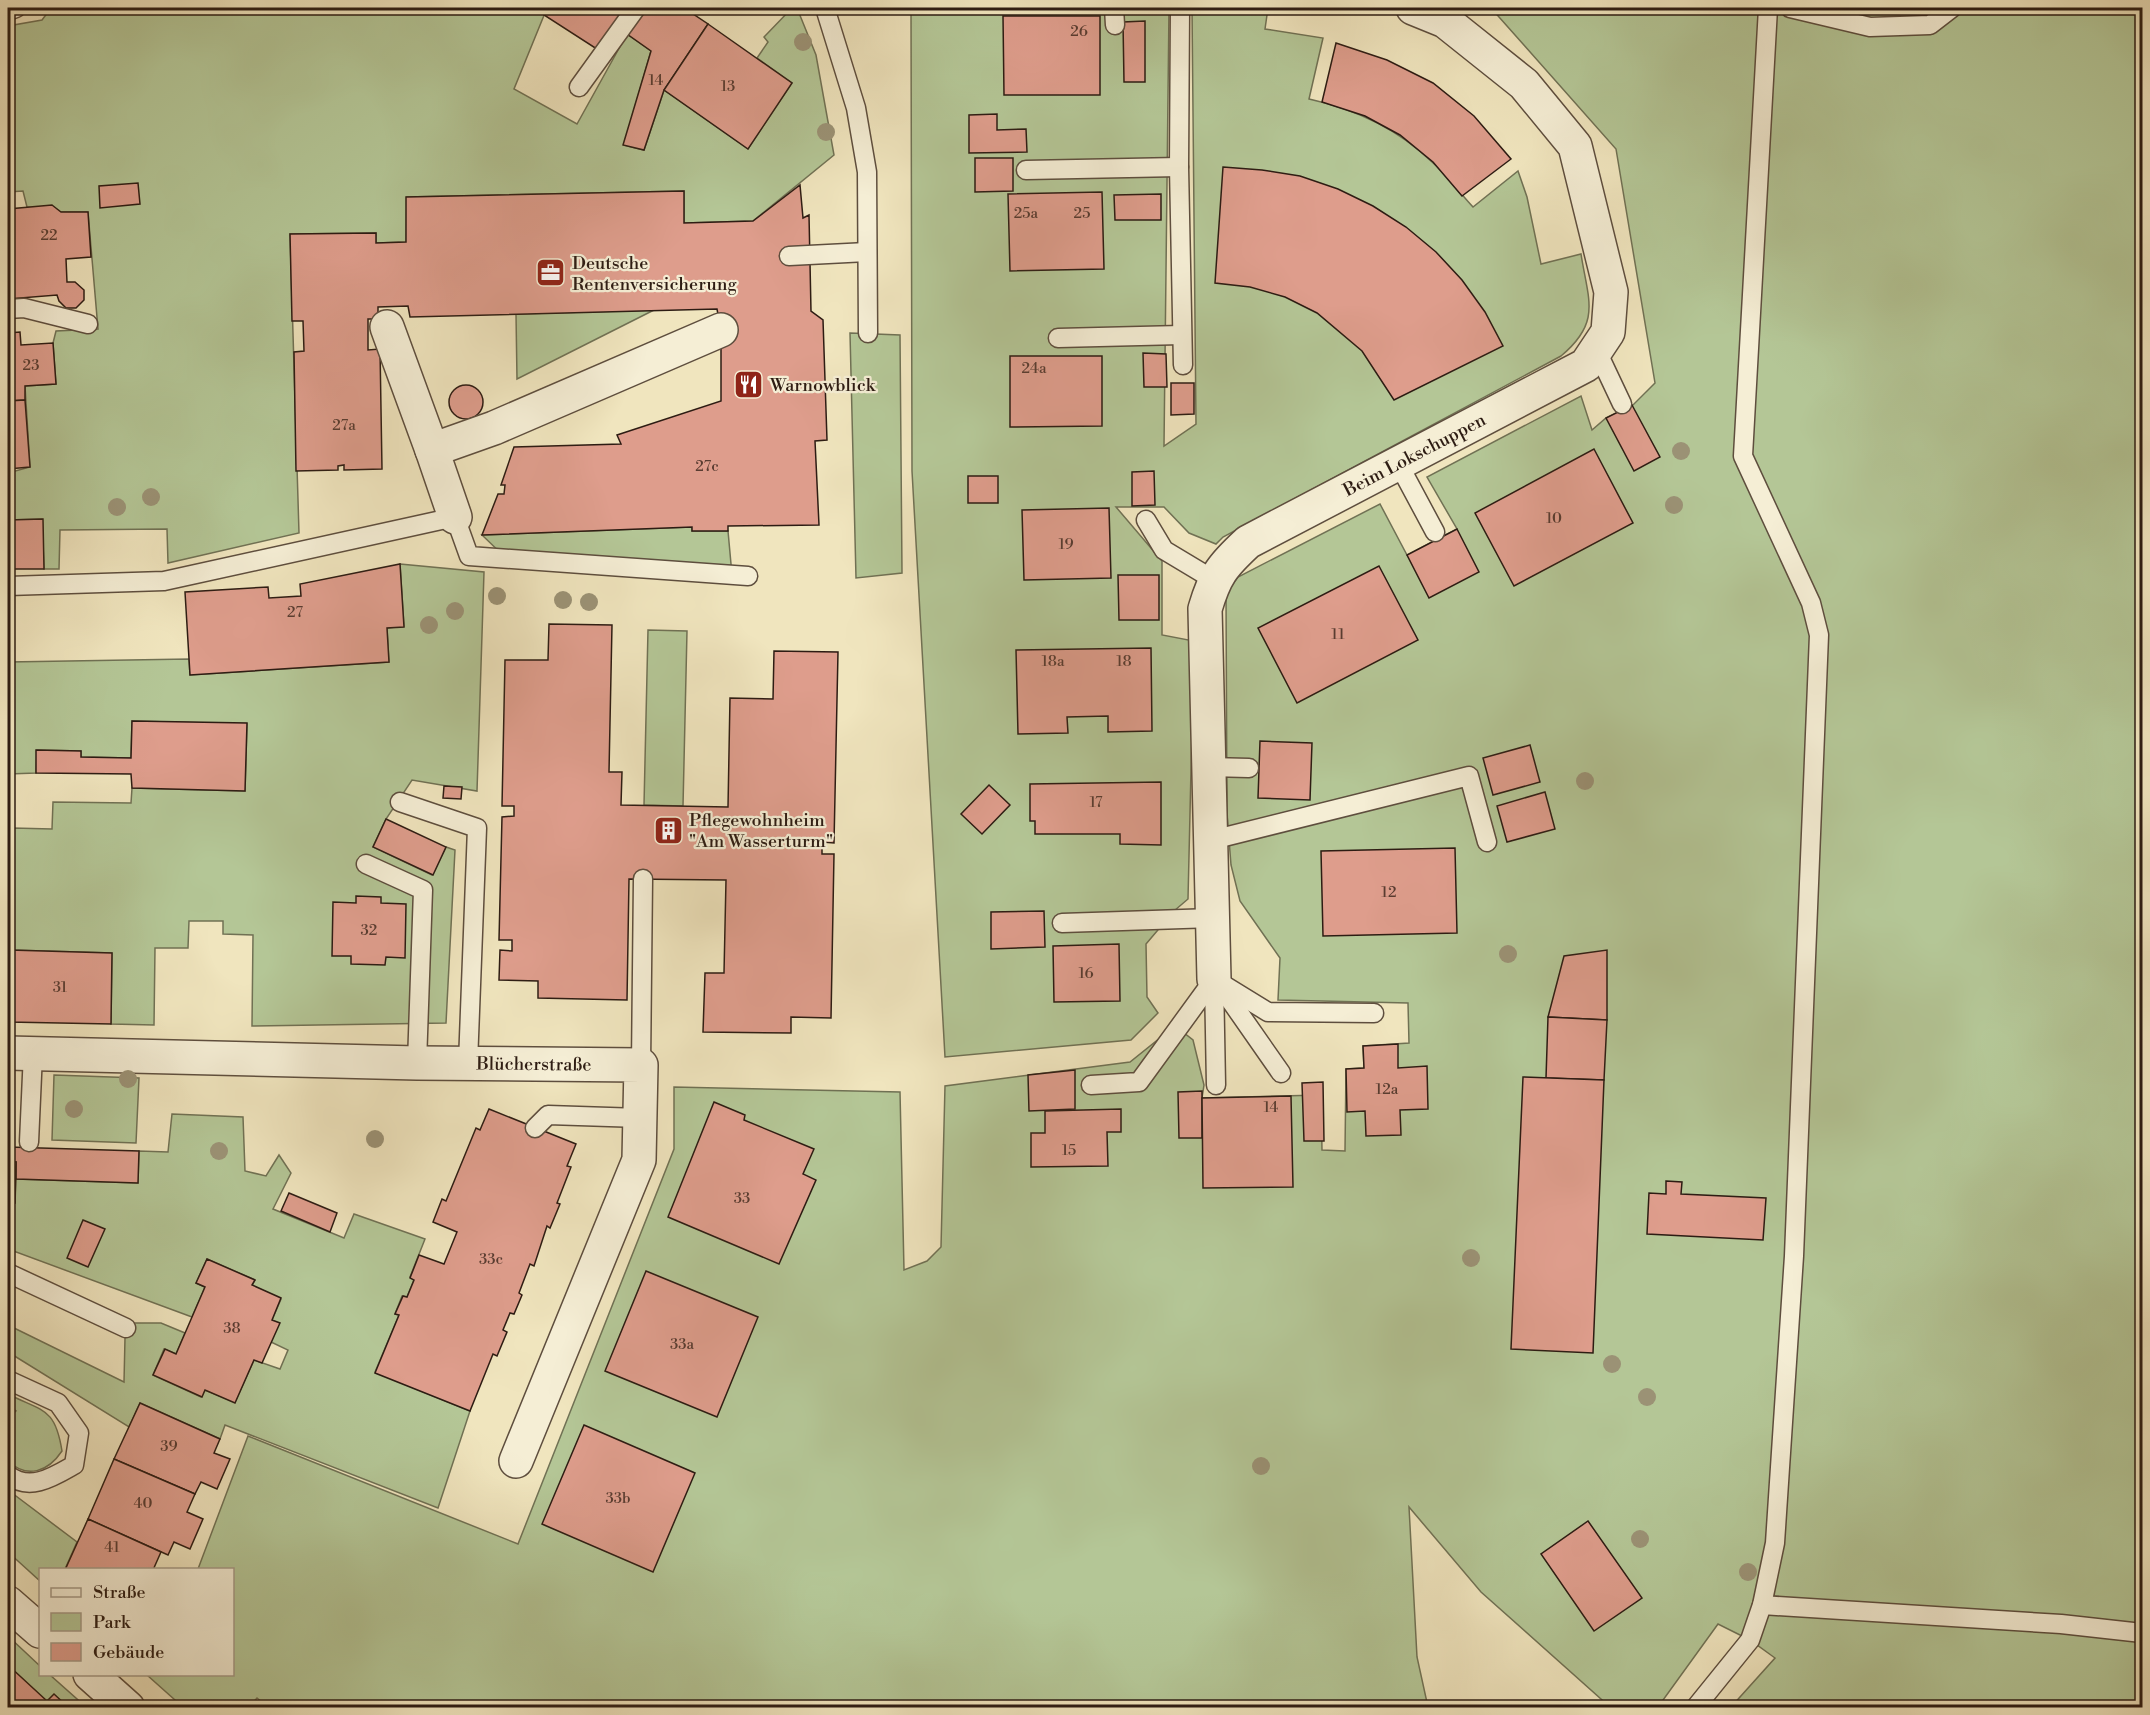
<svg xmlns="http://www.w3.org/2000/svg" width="2150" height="1715" viewBox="0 0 2150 1715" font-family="'Libre Bodoni',serif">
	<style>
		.green { fill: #b4c696; stroke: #707154; stroke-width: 1.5 }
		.building { fill: #de9d8c; stroke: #2d1c13; stroke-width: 1.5 }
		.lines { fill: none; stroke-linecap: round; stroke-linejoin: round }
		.lane-casing { stroke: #5e4e3e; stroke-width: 21 }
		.street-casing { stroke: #5e4e3e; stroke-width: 36 }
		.lane { stroke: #f5eed5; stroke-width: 18 }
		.street { stroke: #f5eed5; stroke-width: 33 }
		.tree { fill: #9b9275 }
		.labels { text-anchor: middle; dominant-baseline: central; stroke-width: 4.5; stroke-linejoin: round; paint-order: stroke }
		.number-label { font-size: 15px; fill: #593c31 }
		.poi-label { font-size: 18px; fill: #2d1c13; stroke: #f5eed5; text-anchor: start }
		.street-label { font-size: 18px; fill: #2d1c13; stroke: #f5eed5 }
	</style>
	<rect width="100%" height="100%" fill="#f0e5be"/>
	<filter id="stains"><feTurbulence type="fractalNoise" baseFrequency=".00333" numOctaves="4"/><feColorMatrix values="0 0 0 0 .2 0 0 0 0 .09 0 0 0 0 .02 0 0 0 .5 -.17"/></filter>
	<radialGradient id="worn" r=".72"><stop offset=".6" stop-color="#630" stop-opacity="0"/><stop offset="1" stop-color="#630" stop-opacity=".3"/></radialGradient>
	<g class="green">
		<polygon points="51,8 547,8 514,89 577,124 627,34 651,51 624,145 644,150 664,90 748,149 792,83 757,58 768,42 764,37 792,8 797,8 816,55 834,155 753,221 684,223 684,191 407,197 406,242 376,243 376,233 290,234 299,533 168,563 167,529 60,530 59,569 44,569 42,519 8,520 8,473 30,467 25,386 56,384 53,343 56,331 98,329 88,212 61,212 27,207 23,191 8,192 8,143 10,143 8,133 8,26 42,20"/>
		<path d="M911,8H1169L1164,446L1196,424L1192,8H1268L1265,29L1323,38L1309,99C1355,109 1398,129 1432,162C1447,175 1459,192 1473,207L1518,171L1527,197L1541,264L1581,254C1588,300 1602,322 1561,356L1223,537L1216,544L1189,533L1164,507H1116L1162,561V635L1194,641L1188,899L1174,911L1146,944L1147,997L1158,1013L1131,1040L945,1057L912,471Z"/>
		<polygon points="1491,8 2142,8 2142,1707 1731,1707 1775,1658 1750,1640 1718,1624 1658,1707 1610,1707 1481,1592 1409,1507 1417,1657 1428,1707 269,1708 257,1698 249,1707 184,1708 147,1675 232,1674 232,1570 198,1569 248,1436 518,1544 674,1149 674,1087 900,1092 904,1270 927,1261 941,1247 945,1086 1130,1062 1175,1026 1193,1040 1204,1085 1202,1098 1321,1095 1322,1150 1345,1151 1346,1069 1364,1068 1363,1046 1409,1043 1408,1003 1278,1000 1280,958 1240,901 1231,865 1227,814 1226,593 1238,577 1380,504 1407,555 1457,529 1427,477 1581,396 1592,430 1606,418 1633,405 1655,383 1616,149"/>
		<polygon points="654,310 517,379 516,314"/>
		<polygon points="850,333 900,335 902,573 856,578"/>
		<polygon points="692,527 692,531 728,531 732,575 507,559 482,535"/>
		<polygon points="400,564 484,572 477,791 412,780 386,819 373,847 432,875 446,847 455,850 446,1023 252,1026 253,935 223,934 223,921 189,921 188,948 155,948 154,1025 111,1024 112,953 10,950 13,828 52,829 53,802 131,803 132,788 245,791 247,724 132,721 131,758 81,757 81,751 37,750 36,773 8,774 8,662 189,659 190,675 389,662 387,628 404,626"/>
		<polygon points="648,630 687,631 683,806 644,805"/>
		<polygon points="54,1075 139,1078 136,1143 52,1140"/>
		<polygon points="172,1114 243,1117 245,1171 266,1176 279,1155 291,1173 273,1209 344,1238 354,1214 425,1239 410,1277 414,1280 407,1297 402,1296 395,1314 399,1315 375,1372 470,1411 438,1508 225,1425 220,1439 140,1403 129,1427 8,1352 8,1325 124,1382 125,1338 132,1323 161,1323 185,1333 176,1354 164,1349 153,1375 201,1397 205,1390 235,1402 254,1360 280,1369 288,1350 271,1342 272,1320 281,1299 252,1285 255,1280 207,1259 196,1283 205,1287 192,1317 8,1249 8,1203 15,1203 16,1179 138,1183 139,1151 168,1152"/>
		<path d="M8,1394C43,1412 55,1407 62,1451C48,1472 27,1479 8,1461V1419L16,1411L8,1406Z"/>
		<polygon points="8,1490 77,1542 65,1569 40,1570 40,1581 8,1552"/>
		<polygon points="8,1636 40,1666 40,1674 50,1675 86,1707 8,1707"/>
	</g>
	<g class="building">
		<polygon points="547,8 644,8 603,53 544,15"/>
		<polygon points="644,8 684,8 708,24 664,90 644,150 623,145 651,51 627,34"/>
		<polygon points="1003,16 1100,16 1100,95 1004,95"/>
		<polygon points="1145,21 1145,82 1124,82 1123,22"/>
		<polygon points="708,24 792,83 748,149 664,90"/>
		<polygon points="1336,43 1387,60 1433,83 1474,116 1511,159 1462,196 1433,162 1400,135 1365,116 1322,102"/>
		<polygon points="997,114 997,130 1026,129 1027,152 969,153 969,115"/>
		<polygon points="975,158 1013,158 1013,191 975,192"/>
		<polygon points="1223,167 1262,170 1300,176 1338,189 1373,206 1406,227 1436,252 1462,280 1485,312 1503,346 1394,400 1362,351 1317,313 1285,297 1250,287 1215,283"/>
		<polygon points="138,183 140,204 100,208 99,186"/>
		<polygon points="800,185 803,218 809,215 811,311 823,320 827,440 815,441 819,525 728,526 728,531 692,531 692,527 482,535 498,494 504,494 505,485 501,485 514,447 621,444 617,435 721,401 721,330 717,309 410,317 408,306 378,307 378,319 368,319 368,350 380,349 382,469 344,470 344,465 338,466 338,470 296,471 294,352 304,351 303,321 292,321 290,234 376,233 376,243 406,242 406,197 684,191 684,223 753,221"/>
		<polygon points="1102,192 1104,269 1010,271 1008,194"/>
		<polygon points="1161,194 1161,220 1115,220 1114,195"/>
		<polygon points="52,205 61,212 88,212 91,257 66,259 67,282 75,282 84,290 84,300 76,308 66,308 59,301 57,295 8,299 8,209"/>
		<polygon points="20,332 21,345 53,343 56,384 25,386 25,400 8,401 8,333"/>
		<polygon points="1143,353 1166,354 1167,387 1144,387"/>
		<polygon points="1010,356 1102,356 1102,426 1010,427"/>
		<polygon points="1171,383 1194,383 1194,414 1171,415"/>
		<circle cx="466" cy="402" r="17"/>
		<polygon points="25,400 30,467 8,469 8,401"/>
		<polygon points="1632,405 1660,457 1634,471 1606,418"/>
		<polygon points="1594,449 1633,523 1514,586 1475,513"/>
		<polygon points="1154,471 1155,505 1132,506 1132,472"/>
		<rect x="968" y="476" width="30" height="27"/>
		<polygon points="1109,508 1111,578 1024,580 1022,510"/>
		<polygon points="43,519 44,569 8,569 8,520"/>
		<polygon points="1457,529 1479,572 1429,598 1407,555"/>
		<polygon points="400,564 404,627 387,628 389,662 190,675 185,592 268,587 269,598 301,596 300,584"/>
		<polygon points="1379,566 1418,640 1297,703 1258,628"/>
		<polygon points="1118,575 1159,575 1159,620 1119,620"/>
		<polygon points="549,624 612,625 609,772 622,772 621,805 728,807 730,698 773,699 774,651 838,652 834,843 822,842 822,854 834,854 831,1018 791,1017 791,1033 703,1032 705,973 724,973 726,880 629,879 627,1000 538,998 538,981 499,980 500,950 512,951 512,940 499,940 502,817 514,816 514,806 502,806 505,660 548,660"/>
		<polygon points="1151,648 1152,731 1108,732 1108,716 1067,717 1068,733 1018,734 1016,650"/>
		<polygon points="132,721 247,723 245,791 132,788 131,774 36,773 36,750 81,751 81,757 131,758"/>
		<polygon points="1260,741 1312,743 1310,800 1258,798"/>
		<polygon points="1530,745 1540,782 1493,795 1483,758"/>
		<polygon points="8,774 14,774 13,848 8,848"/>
		<polygon points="1161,782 1161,845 1120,844 1120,834 1035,834 1035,821 1030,821 1030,784"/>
		<polygon points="989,785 1010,805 982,834 961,814"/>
		<polygon points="444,786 462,787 461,799 443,798"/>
		<polygon points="1545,792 1555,829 1507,842 1497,806"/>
		<polygon points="386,819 446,847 433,875 373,847"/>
		<polygon points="8,848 13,848 11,918 8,918"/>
		<polygon points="1455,848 1457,933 1323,936 1321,851"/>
		<polygon points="356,896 381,897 381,903 406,904 405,958 386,957 385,965 351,964 351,956 332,956 333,902 356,903"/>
		<polygon points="1044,911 1045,947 991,949 991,912"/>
		<polygon points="8,918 11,918 10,950 112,953 111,1024 8,1022"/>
		<polygon points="1119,944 1120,1001 1054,1002 1053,946"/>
		<polygon points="1607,950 1607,1020 1548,1017 1564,956"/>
		<polygon points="1548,1017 1607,1020 1604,1080 1546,1078"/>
		<polygon points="1398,1044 1398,1068 1427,1066 1428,1109 1400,1110 1401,1135 1366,1136 1365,1111 1347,1112 1346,1069 1364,1068 1363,1046"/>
		<polygon points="1075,1070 1075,1109 1029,1111 1028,1075"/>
		<polygon points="1523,1077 1604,1080 1593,1353 1511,1349"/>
		<polygon points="1323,1082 1324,1141 1304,1141 1302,1083"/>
		<polygon points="1202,1091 1202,1138 1179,1138 1178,1092"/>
		<polygon points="1291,1096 1293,1187 1203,1188 1202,1098"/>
		<polygon points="714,1102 745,1115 744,1120 814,1149 803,1174 816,1180 779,1264 668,1217"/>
		<polygon points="489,1109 576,1144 567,1166 571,1167 557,1203 560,1204 550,1228 547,1226 534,1266 530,1264 519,1293 522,1295 514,1314 510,1313 503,1330 507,1332 497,1356 493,1354 470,1411 375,1373 399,1315 395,1314 403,1296 407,1297 414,1280 410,1278 419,1255 444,1264 457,1232 433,1222 442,1199 446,1201 476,1128 480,1130"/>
		<polygon points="1121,1109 1121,1132 1107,1132 1108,1166 1031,1167 1031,1133 1045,1133 1045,1111"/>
		<polygon points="8,1147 139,1151 138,1183 16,1179 16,1162 8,1162"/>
		<polygon points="8,1162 16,1162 15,1203 8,1203"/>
		<polygon points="1666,1181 1682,1182 1681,1194 1766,1198 1763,1240 1647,1234 1649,1193 1666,1194"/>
		<polygon points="289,1193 337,1213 330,1232 281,1211"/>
		<polygon points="83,1220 105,1229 88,1267 67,1258"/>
		<polygon points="207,1259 255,1280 252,1285 281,1298 272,1320 280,1323 262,1363 254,1360 235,1403 205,1390 202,1397 153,1375 165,1349 176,1354 205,1287 196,1283"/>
		<polygon points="646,1271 758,1317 717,1417 605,1371"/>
		<polygon points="140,1403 220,1439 214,1453 230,1459 217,1489 201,1482 195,1494 114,1459"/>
		<polygon points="584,1425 695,1473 653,1572 542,1524"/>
		<polygon points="114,1459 195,1494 187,1512 203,1519 190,1549 174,1542 168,1555 88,1519"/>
		<polygon points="88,1519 161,1552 153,1570 65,1570"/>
		<polygon points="1588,1521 1642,1598 1594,1631 1541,1554"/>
		<polygon points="8,1665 47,1701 54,1694 68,1707 8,1708"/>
	</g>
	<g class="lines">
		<defs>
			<g id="lane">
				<polyline points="825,8 856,108 867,172 868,333"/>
				<polyline points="1114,8 1115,25"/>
				<polyline points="1180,8 1179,167 1183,365"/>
				<polyline points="1790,8 1870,27 1930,25 1952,8"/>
				<polyline points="8,11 16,8"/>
				<polyline points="579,87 636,8"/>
				<polyline points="1026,170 1179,167"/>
				<polyline points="789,256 867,252"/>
				<polyline points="8,309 24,308 88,324"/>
				<polyline points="1058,338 1181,335"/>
				<polyline points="1597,351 1622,404"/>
				<polyline points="1398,463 1435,532"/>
				<polyline points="1146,520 1164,550 1214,580"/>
				<polyline points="8,586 164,581 455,517 469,556 748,576"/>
				<polyline points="1209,767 1249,768"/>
				<polyline points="400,802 477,828 468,1063"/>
				<polyline points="1212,840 1469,776 1487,842"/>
				<polyline points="366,864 423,890 417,1063"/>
				<polyline points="1062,923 1213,918"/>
				<polyline points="1214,979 1268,1012 1374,1013"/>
				<polyline points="1214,979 1216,1085"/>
				<polyline points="1221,987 1281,1073"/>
				<polyline points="641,1065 643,879"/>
				<polyline points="1091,1085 1139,1082 1214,979"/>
				<polyline points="535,1128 548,1115 640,1118"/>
				<polyline points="29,1142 33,1053"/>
				<polyline points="8,1273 126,1328"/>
				<path d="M8,1380L58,1403L79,1433L74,1465C53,1477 30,1492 8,1475"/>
				<polyline points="1762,1605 2061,1624 2142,1633"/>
				<polyline points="1695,1708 1750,1640 1762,1605 1775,1543 1794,1256 1819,635 1811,603 1743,456 1768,8"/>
			</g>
			<g id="street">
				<polyline points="387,327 432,450"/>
				<polyline points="455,517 432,450 494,428 721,330"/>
				<path id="s1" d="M1214,979L1205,609C1215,575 1222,566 1248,542L1586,365L1608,332L1611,292L1575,146L1524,84L1445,21L1413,8"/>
				<path id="s2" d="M8,1053L417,1063L641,1065L639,1160L516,1461"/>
				<polyline points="8,1603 40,1631"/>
				<polyline points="90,1674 128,1708"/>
			</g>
		</defs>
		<use href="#lane" class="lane-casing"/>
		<use href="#street" class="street-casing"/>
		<use href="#lane" class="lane"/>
		<use href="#street" class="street"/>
	</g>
	<g class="tree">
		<circle cx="803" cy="42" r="9"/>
		<circle cx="826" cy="132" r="9"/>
		<circle cx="1681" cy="451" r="9"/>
		<circle cx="151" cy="497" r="9"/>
		<circle cx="1674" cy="505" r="9"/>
		<circle cx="117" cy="507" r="9"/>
		<circle cx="497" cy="596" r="9"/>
		<circle cx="563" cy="600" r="9"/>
		<circle cx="589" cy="602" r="9"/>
		<circle cx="455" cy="611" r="9"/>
		<circle cx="429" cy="625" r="9"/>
		<circle cx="1585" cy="781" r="9"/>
		<circle cx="1508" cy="954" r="9"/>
		<circle cx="128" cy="1079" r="9"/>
		<circle cx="74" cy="1109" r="9"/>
		<circle cx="375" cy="1139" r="9"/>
		<circle cx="219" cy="1151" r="9"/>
		<circle cx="1471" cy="1258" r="9"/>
		<circle cx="1612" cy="1364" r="9"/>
		<circle cx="1647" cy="1397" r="9"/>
		<circle cx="1261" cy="1466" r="9"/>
		<circle cx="1640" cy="1539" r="9"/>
		<circle cx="1748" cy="1572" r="9"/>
	</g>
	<defs>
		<symbol id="office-square" viewBox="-11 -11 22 22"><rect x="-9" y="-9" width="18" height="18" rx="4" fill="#8f2418" stroke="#f5eed5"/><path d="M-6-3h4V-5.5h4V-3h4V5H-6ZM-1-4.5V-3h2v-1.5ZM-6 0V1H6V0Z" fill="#fff"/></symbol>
		<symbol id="restaurant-square" viewBox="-11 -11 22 22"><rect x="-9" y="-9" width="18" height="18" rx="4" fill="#8f2418" stroke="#f5eed5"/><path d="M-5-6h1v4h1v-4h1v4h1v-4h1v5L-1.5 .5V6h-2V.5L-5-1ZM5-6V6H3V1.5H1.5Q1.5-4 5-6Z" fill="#fff"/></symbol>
		<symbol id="building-square" viewBox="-11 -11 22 22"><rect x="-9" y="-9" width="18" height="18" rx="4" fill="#8f2418" stroke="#f5eed5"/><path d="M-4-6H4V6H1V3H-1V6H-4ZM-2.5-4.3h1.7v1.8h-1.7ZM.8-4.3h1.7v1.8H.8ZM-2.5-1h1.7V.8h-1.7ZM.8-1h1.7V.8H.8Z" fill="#fff"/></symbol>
	</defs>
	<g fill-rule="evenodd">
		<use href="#office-square" x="534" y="256" width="33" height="33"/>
		<use href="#restaurant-square" x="732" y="368" width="33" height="33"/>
		<use href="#building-square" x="652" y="814" width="33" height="33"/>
	</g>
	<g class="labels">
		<g class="number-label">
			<text x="1079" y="31">26</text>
			<text x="656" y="80">14</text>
			<text x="728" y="86">13</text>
			<text x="1026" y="213">25a</text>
			<text x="1082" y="213">25</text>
			<text x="49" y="235">22</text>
			<text x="31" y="365">23</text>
			<text x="1034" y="368">24a</text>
			<text x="344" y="425">27a</text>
			<text x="707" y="466">27c</text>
			<text x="1554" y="518">10</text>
			<text x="1066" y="544">19</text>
			<text x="295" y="612">27</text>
			<text x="1338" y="634">11</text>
			<text x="1053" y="661">18a</text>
			<text x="1124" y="661">18</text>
			<text x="1096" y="802">17</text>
			<text x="1389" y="892">12</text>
			<text x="369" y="930">32</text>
			<text x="1086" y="973">16</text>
			<text x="60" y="987">31</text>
			<text x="1387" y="1089">12a</text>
			<text x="1271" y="1107">14</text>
			<text x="1069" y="1150">15</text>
			<text x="742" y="1198">33</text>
			<text x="491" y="1259">33c</text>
			<text x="232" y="1328">38</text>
			<text x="682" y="1344">33a</text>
			<text x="169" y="1446">39</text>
			<text x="618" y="1498">33b</text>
			<text x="143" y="1503">40</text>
			<text x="112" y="1547">41</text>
		</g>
		<g class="poi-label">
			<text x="572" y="263">Deutsche<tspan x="572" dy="21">Rentenversicherung</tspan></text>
			<text x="770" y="385">Warnowblick</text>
			<text x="689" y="820">Pflegewohnheim<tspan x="689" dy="21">"Am Wasserturm"</tspan></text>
		</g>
		<g class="street-label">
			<text stroke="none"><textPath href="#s1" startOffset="639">Beim Lokschuppen</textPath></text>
			<text stroke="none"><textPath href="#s2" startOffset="526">Blücherstraße</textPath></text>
		</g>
	</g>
	<rect width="2150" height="1715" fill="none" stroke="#f0e5be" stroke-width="30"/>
	<rect x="9" y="9" width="2132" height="1697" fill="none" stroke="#2d1c13" stroke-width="3"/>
	<rect x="15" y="15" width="2120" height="1685" fill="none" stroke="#2d1c13" stroke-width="1.5"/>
	<rect x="39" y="1568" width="195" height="108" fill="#f5eed5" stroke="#a59a87" stroke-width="1.5"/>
	<rect x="51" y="1588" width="30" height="9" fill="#f5eed5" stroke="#a59a87" stroke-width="1.5"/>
	<text x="93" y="1598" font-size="18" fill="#2d1c13">Straße</text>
	<rect x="51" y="1613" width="30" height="18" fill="#b4c696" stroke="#a59a87" stroke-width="1.5"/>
	<text x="93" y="1628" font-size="18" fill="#2d1c13">Park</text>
	<rect x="51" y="1643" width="30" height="18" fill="#de9d8c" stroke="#a59a87" stroke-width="1.5"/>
	<text x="93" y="1658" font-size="18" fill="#2d1c13">Gebäude</text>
	<rect width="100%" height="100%" filter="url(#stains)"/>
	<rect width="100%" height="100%" fill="url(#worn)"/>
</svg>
